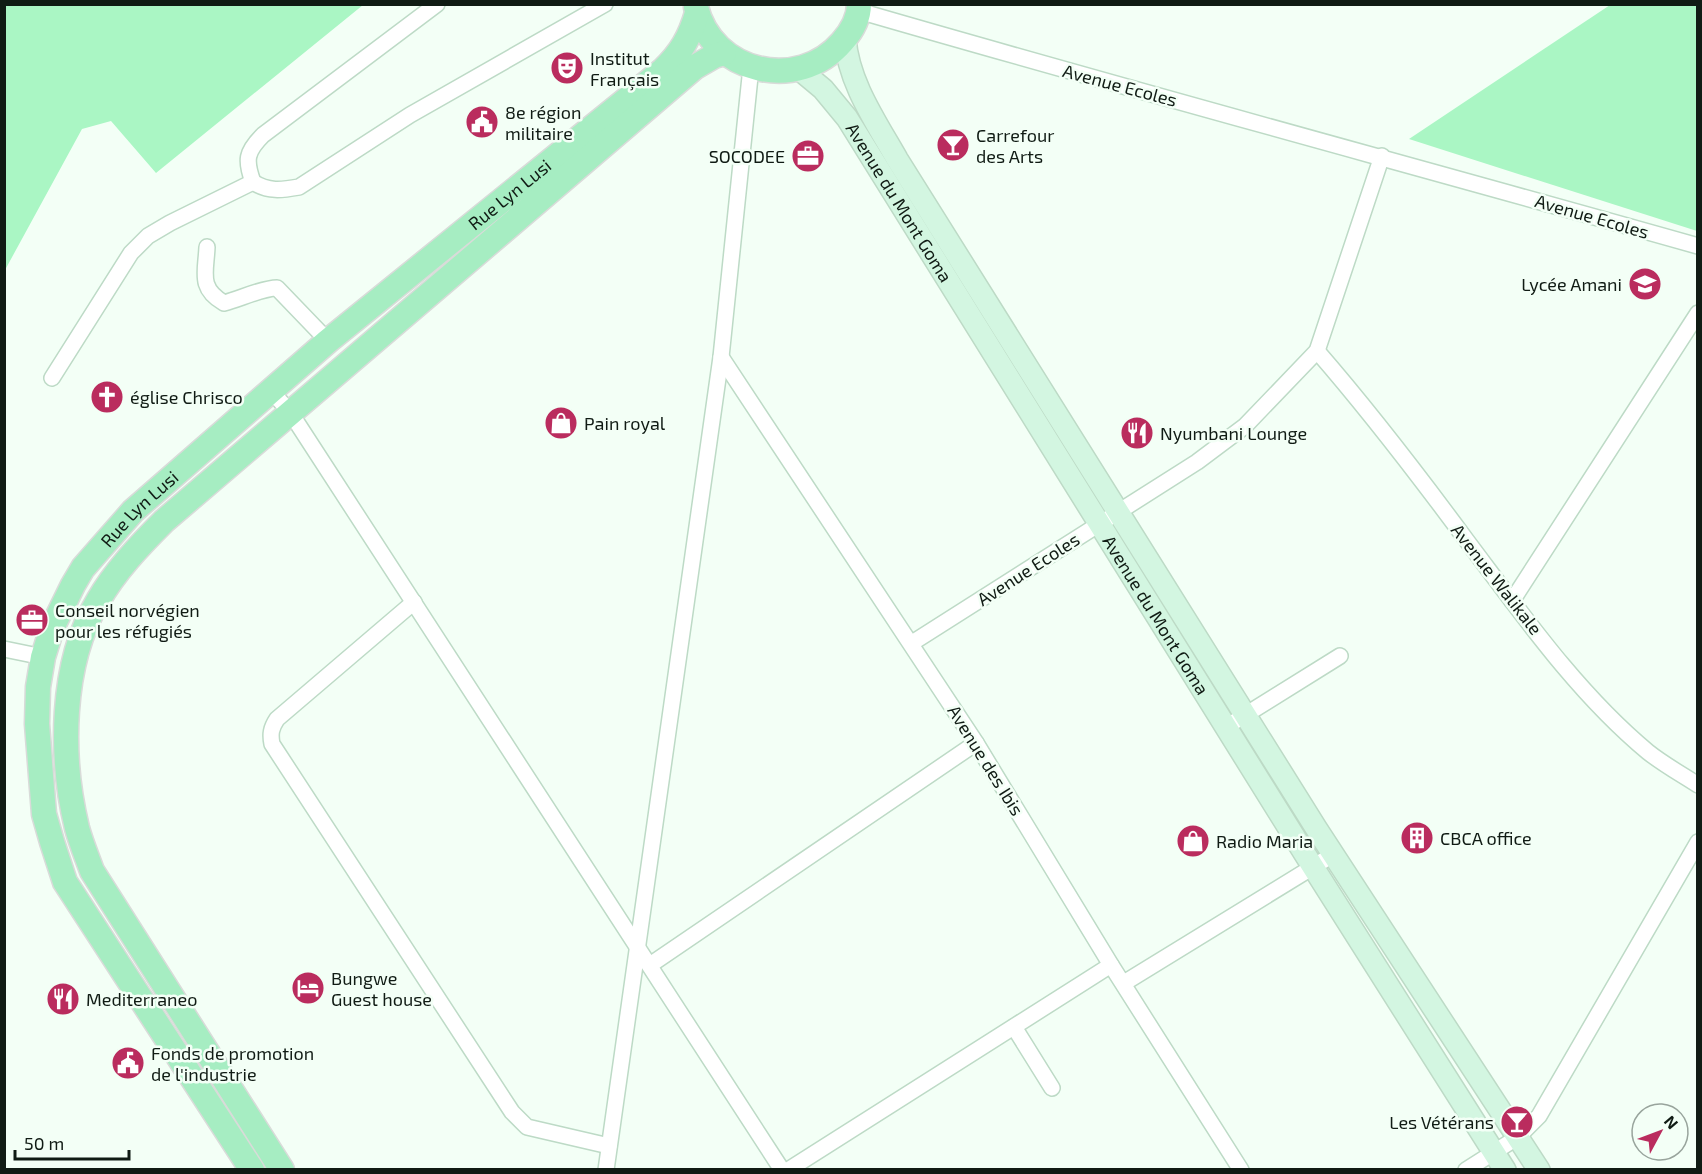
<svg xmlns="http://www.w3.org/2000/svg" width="1702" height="1174" viewBox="0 0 1702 1174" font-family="'Exo 2',sans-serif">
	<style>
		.green { fill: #aaf6c4 }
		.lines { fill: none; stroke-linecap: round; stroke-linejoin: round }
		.street-casing { stroke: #bddac6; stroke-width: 18 }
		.secondary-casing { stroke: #bddac6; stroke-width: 24 }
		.primary-casing { stroke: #d9dbd9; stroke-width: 27 }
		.street { stroke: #fff; stroke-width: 15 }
		.secondary { stroke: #d3f6e1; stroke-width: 21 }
		.primary { stroke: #a6edc2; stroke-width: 24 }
		.labels { text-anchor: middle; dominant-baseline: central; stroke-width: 5; stroke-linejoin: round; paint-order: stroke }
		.poi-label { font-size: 18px; fill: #101b14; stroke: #f3fff6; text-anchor: start }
		.street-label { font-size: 18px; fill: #101b14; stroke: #f3fff6 }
	</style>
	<rect width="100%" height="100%" fill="#f3fff6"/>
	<g class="green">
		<polygon points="5,4 363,4 363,5 156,173 111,121 82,129 5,270"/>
		<polygon points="1610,5 1697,5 1697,231 1409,139"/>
	</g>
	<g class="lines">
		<defs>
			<g id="street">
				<path d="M437,4L263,135C246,152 245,160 253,182C268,192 282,190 299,187L410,115L605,4"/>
				<path d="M859,11C1138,92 1418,167 1698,246"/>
				<path d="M207,247C206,272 198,288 224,303C240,299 262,288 277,288L328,341"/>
				<path d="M1317,351C1370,412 1419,476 1467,541C1522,614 1577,693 1648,752C1663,764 1681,774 1698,785"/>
				<polyline points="721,357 976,743 1111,965 1241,1170"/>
				<polyline points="52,378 131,253 148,236 170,223 253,182"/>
				<polyline points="272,392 290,412 782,1170"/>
				<polyline points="1512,601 1698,313"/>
				<path d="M414,602L277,719C271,728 270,734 272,744L512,1112L527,1127L609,1146"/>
				<polyline points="912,643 1197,462 1245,426 1317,351 1382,156"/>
				<polyline points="4,649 43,657"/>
				<polyline points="1226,727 1340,656"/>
				<polyline points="650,965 976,743"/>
				<polyline points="1124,983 1334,854"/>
				<polyline points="1014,1027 1052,1088"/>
				<polyline points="606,1170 721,357 751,67"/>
				<polyline points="788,1170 1111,965"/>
				<polyline points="1466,1170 1518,1137 1539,1116 1698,842"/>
			</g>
			<g id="secondary">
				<path d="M845,38C848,82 876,122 897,159L1316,828L1539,1170"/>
				<path id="s1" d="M799,69L823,89L847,118L1313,867L1505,1170"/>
			</g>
			<g id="primary">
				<path d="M696,7C712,73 798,93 842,42C851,32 859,18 859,4"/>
				<path id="s2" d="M252,1170L65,882L52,842L44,814L37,724L38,687L43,657L52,628L73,585L83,568L133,511L328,341L663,70C681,53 690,37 697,13"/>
				<path d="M282,1170L92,871C87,857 81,843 77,828C60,758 60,664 98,601C115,571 140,545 164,521L695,67L714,56L724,53"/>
			</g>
		</defs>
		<use href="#street" class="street-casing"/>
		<use href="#secondary" class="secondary-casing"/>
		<use href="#primary" class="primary-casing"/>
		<use href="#street" class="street"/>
		<use href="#secondary" class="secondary"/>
		<use href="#primary" class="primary"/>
	</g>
	<defs>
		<symbol id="theatre-disc" viewBox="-11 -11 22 22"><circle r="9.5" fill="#ba2c5e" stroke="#f3fff6"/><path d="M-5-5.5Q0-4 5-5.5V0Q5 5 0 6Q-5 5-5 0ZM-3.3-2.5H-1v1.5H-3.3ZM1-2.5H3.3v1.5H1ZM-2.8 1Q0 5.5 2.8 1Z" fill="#fff"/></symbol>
		<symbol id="civic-disc" viewBox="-11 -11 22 22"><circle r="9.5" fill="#ba2c5e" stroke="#f3fff6"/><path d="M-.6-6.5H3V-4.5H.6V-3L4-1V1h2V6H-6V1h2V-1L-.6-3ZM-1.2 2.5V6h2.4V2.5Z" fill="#fff"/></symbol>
		<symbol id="bar-disc" viewBox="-11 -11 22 22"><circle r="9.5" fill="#ba2c5e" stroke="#f3fff6"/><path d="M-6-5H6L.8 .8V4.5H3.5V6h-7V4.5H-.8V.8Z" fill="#fff"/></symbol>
		<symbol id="office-disc" viewBox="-11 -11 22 22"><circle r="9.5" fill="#ba2c5e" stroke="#f3fff6"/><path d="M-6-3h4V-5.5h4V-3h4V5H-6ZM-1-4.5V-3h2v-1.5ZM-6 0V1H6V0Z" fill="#fff"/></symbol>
		<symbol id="school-disc" viewBox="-11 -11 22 22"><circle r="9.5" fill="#ba2c5e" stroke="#f3fff6"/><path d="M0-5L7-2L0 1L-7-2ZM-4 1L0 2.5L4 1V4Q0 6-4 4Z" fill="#fff"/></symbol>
		<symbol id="church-disc" viewBox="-11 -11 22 22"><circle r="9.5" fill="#ba2c5e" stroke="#f3fff6"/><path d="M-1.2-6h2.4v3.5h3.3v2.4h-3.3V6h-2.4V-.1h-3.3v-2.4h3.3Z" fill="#fff"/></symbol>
		<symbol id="shop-disc" viewBox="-11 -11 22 22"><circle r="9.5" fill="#ba2c5e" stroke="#f3fff6"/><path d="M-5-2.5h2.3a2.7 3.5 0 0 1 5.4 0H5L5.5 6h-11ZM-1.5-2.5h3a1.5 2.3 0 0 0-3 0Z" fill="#fff"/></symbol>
		<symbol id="restaurant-disc" viewBox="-11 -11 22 22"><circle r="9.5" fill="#ba2c5e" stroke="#f3fff6"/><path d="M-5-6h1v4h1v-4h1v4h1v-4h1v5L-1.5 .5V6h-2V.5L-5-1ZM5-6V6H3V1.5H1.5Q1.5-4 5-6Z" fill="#fff"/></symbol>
		<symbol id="building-disc" viewBox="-11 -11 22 22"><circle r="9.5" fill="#ba2c5e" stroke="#f3fff6"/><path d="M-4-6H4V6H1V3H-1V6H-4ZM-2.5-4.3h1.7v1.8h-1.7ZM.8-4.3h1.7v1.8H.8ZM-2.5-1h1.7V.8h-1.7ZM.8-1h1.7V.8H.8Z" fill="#fff"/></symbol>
		<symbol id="hotel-disc" viewBox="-11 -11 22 22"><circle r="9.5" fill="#ba2c5e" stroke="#f3fff6"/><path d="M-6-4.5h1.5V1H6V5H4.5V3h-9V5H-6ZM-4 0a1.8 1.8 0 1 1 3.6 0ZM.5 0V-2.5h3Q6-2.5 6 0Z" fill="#fff"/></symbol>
	</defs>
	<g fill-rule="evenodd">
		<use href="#theatre-disc" x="548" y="49" width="38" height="38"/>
		<use href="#civic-disc" x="463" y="103" width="38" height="38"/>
		<use href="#bar-disc" x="934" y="126" width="38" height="38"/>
		<use href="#office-disc" x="789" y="137" width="38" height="38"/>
		<use href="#school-disc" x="1626" y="265" width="38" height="38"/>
		<use href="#church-disc" x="88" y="378" width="38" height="38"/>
		<use href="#shop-disc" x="542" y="404" width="38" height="38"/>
		<use href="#restaurant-disc" x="1118" y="414" width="38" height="38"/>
		<use href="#office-disc" x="13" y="601" width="38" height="38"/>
		<use href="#building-disc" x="1398" y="819" width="38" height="38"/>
		<use href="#shop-disc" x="1174" y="822" width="38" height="38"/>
		<use href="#hotel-disc" x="289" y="969" width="38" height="38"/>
		<use href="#restaurant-disc" x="44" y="980" width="38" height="38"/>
		<use href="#civic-disc" x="109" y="1044" width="38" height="38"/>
		<use href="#bar-disc" x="1498" y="1103" width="38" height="38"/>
	</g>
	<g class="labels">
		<g class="poi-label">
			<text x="590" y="58">Institut<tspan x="590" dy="21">Français</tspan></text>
			<text x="505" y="112">8e région<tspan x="505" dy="21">militaire</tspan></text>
			<text x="976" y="135">Carrefour<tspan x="976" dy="21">des Arts</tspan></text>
			<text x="785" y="156" text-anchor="end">SOCODEE</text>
			<text x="1622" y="284" text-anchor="end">Lycée Amani</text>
			<text x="130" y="397">église Chrisco</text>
			<text x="584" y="423">Pain royal</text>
			<text x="1160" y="433">Nyumbani Lounge</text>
			<text x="55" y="610">Conseil norvégien<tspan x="55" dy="21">pour les réfugiés</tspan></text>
			<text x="1440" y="838">CBCA office</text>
			<text x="1216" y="841">Radio Maria</text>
			<text x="331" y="978">Bungwe<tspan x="331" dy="21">Guest house</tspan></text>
			<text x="86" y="999">Mediterraneo</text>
			<text x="151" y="1053">Fonds de promotion<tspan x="151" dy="21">de l'industrie</tspan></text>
			<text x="1494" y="1122" text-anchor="end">Les Vétérans</text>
		</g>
		<g class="street-label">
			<text transform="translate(1120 85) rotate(15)">Avenue Ecoles</text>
			<text stroke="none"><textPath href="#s2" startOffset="1238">Rue Lyn Lusi</textPath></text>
			<text stroke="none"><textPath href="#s1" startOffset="168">Avenue du Mont Goma</textPath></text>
			<text transform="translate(1592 216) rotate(16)">Avenue Ecoles</text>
			<text stroke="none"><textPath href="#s2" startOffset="752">Rue Lyn Lusi</textPath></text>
			<text transform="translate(1028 569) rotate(-33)">Avenue Ecoles</text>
			<text transform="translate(1497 579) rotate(52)">Avenue Walikale</text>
			<text stroke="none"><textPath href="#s1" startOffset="654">Avenue du Mont Goma</textPath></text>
			<text transform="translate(986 760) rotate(58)">Avenue des Ibis</text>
		</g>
	</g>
	<rect width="1702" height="1174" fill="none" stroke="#101b14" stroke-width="12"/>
	<g transform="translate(1660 1132) rotate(49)"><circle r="28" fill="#f3fff6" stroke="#98a49c" stroke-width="1.5"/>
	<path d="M0-4.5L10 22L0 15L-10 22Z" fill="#ba2c5e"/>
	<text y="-9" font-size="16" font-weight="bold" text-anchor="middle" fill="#101b14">N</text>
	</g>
	<path d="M15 1150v9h114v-9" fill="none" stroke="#101b14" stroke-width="3"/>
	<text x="24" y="1150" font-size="18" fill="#101b14" stroke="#f3fff6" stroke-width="4.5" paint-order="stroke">50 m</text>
</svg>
